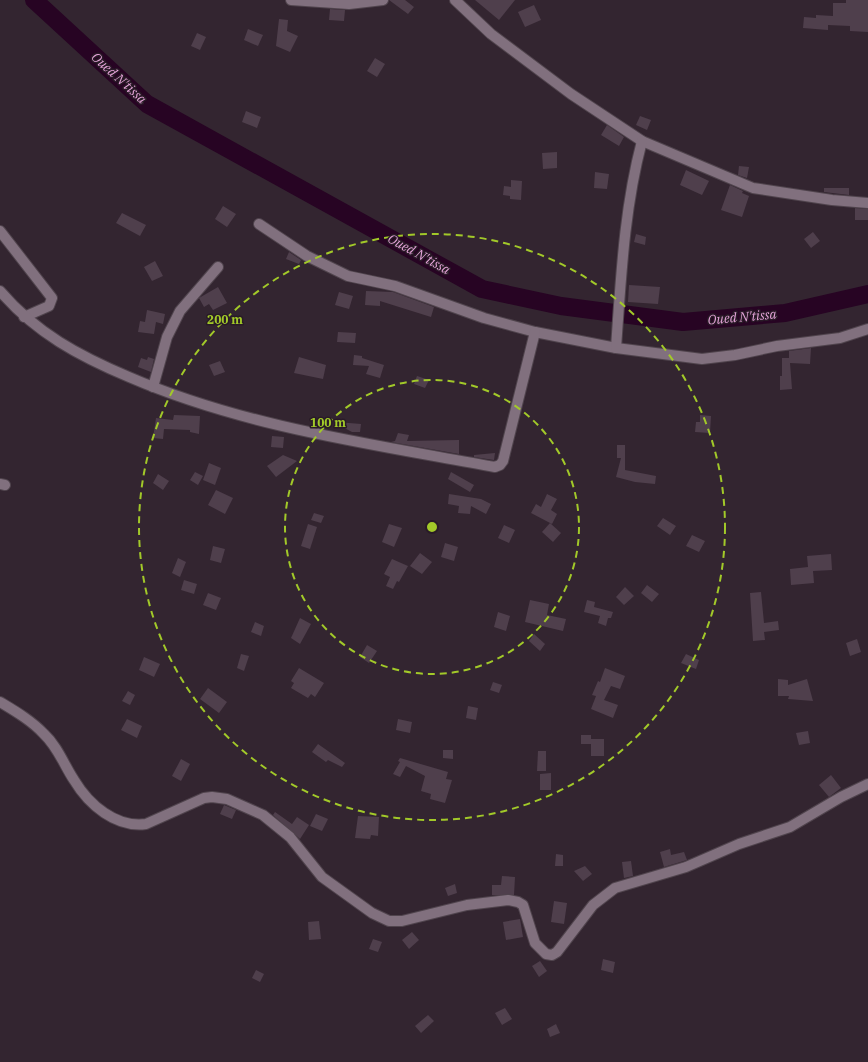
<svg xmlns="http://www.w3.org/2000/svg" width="868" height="1062" viewBox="0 0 868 1062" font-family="'IBM Plex Serif',serif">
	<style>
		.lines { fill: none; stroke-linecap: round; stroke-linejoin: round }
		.river { stroke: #270423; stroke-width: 18 }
		.building { fill: #4f3f4c }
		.street-casing { stroke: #50444d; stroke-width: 12 }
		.street { stroke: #81707e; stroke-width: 10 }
		.ring { fill: none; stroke: #a2c929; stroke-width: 2; stroke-dasharray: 7 5 }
		.labels { text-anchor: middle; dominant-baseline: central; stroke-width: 3; stroke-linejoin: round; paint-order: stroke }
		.water-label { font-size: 13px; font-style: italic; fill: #e7a5db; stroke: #291b27 }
		.centre { fill: #a2c929; stroke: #291b27; stroke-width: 2 }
		.ring-label { font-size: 12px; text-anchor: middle; font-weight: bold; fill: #a2c929; stroke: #291b27; stroke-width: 3; stroke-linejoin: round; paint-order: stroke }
	</style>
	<rect width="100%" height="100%" fill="#332530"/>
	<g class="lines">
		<polyline class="river" points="34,0 147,104 482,289 561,306 683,322 785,313 868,294"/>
	</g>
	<g class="building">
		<polygon points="389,0 405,0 414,7 408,14"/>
		<polygon points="475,0 515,0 499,20"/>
		<polygon points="846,0 868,0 868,32 850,31 850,26 828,25 828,30 803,28 804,17 816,18 816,15 833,16 833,3 846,3"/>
		<polygon points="534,5 541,20 525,27 518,12"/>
		<polygon points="330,9 345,10 344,21 329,20"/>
		<polygon points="279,19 288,20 287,31 298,36 290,52 276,46"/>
		<polygon points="248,29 263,35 258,46 244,40"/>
		<polygon points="197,33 206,37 200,50 191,46"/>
		<polygon points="375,58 385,64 377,77 367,71"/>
		<polygon points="246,111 261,117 257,128 242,122"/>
		<polygon points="640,116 651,120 647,130 636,125"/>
		<polygon points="607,125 624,137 619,146 601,135"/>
		<polygon points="557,152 557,168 543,169 542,153"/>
		<polygon points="739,166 749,167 747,178 738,175"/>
		<polygon points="686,170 709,181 702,195 680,185"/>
		<polygon points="595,172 609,174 607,189 594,188"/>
		<polygon points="511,180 522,181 521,200 510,199 510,196 503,195 504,186 511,187"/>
		<polygon points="730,185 743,191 742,193 749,196 742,217 721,210"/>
		<polygon points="824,188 849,188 849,195 824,192"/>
		<polygon points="223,206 236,214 227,227 215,219"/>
		<polygon points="855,208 868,209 868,220 855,220"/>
		<polygon points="122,213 146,225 140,236 116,223"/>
		<polygon points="813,232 820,241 811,248 804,239"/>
		<polygon points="636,234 646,237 645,245 634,242"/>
		<polygon points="289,252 301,260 299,264 286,259"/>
		<polygon points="155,261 163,276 152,281 144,267"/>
		<polygon points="629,285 660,287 658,304 628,302"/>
		<polygon points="218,287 227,303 213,310 209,304 204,307 199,298"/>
		<polygon points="366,291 393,292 434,307 431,317 380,301 380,306 365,305"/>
		<polygon points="339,292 353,296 349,309 335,305"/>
		<polygon points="147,310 165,314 163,324 156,322 154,334 138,332 140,321 145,322"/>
		<polygon points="338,332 356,333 355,343 337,342"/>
		<polygon points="811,348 810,364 790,363 792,389 780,390 780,376 782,376 782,358 789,358 789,351"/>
		<polygon points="354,355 362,356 362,358 384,365 380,378 366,374 369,366 353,365"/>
		<polygon points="148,357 154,359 151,372 138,367 141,358 147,360"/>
		<polygon points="299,357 326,365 323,379 294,373"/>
		<polygon points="220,361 225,372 214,376 209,365"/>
		<polygon points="417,376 429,380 425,388 414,384"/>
		<polygon points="174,415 200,416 199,434 190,432 190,430 164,429 163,439 153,438 156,418 173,420"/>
		<polygon points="700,415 711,416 710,433 695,432 696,422 700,422"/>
		<polygon points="337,422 361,424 360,432 352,432 337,424"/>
		<polygon points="398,433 409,435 407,441 459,440 459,454 391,442 395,441"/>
		<polygon points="272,436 284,437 283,448 271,447"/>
		<polygon points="617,445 625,445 625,470 656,476 655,484 635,482 616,477 621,458 617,458"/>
		<polygon points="495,453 494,460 474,457 474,455"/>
		<polygon points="283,455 297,461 276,477 267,466"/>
		<polygon points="209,463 221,468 215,485 203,480"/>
		<polygon points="195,472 203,476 198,485 190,480"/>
		<polygon points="451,472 474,485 470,492 448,479"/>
		<polygon points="158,474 169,481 163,490 153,483"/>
		<polygon points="216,490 233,498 225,514 208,505"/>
		<polygon points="449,494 481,499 491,504 486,514 471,506 470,514 458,513 459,506 448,504"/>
		<polygon points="547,494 557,499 551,510 557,514 552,524 531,513 536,504 541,507"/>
		<polygon points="314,513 324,516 321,523 311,520"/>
		<polygon points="663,518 676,526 670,535 657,526"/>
		<polygon points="550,523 561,533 553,542 542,532"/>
		<polygon points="308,524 317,527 310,549 301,546"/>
		<polygon points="389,524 402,528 394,547 382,542"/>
		<polygon points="504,525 515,530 509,543 498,538"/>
		<polygon points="692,535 705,541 699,552 686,546"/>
		<polygon points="445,543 458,547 454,561 441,557"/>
		<polygon points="213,546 225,549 221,563 210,560"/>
		<polygon points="420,553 432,562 422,574 410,566"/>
		<polygon points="831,554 832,570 813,571 814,583 791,585 790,569 808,567 807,556"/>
		<polygon points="178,558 186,562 180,577 172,573"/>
		<polygon points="392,559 408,566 399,582 397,581 393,589 386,586 390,577 384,574"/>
		<polygon points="184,580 197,584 194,594 181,590"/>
		<polygon points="647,585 659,594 652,602 641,593"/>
		<polygon points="625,587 634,596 624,605 616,597"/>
		<polygon points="761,592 764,623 778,621 779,630 764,632 765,640 753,641 750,593"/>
		<polygon points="208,593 221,598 216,610 203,605"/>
		<polygon points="530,600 549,604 547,615 566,619 563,631 525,622"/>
		<polygon points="587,600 595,602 594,607 613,612 611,618 608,618 606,626 598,623 600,616 584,612"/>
		<polygon points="498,612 510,616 506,631 494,627"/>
		<polygon points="300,618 311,624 300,644 291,638"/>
		<polygon points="255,622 264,626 261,636 251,632"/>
		<polygon points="534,634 545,644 540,651 529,641"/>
		<polygon points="857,639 861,652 850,656 846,643"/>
		<polygon points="367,645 377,651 369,663 360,657"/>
		<polygon points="241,654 249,656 244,671 237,668"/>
		<polygon points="686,654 699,660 696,669 681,663"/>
		<polygon points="144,657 160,664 154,677 139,670"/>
		<polygon points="299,668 324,683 315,697 311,694 308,698 291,688 294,683 291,681"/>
		<polygon points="605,668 625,676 620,689 611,686 604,700 618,705 613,718 591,709 596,696 592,695 598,681 600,682"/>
		<polygon points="778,679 788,680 788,685 807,679 813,701 788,699 789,696 778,696"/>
		<polygon points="493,682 502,685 499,693 490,690"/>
		<polygon points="208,688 227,702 219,713 200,699"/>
		<polygon points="128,691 135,695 130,705 122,701"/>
		<polygon points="468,706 478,708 476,720 466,718"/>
		<polygon points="127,719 142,726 137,738 121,730"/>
		<polygon points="398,719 412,722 410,733 396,730"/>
		<polygon points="808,731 810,743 799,745 796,733"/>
		<rect x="581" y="735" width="10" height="9"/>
		<rect x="591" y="739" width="13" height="17"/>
		<polygon points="318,744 345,763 342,767 328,760 326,762 312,752"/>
		<polygon points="443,750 453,750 453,759 443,758"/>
		<polygon points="538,751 546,751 546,771 537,771"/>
		<polygon points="400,758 448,772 446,779 452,780 445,803 430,799 431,794 421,791 425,776 406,766 400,777 393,774 400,762 398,761"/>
		<polygon points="181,759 190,764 181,781 172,776"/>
		<polygon points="551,773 551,790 540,790 540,774"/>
		<polygon points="831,775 841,788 829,797 819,785"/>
		<polygon points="224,805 236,810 232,819 220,814"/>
		<polygon points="275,812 292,824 297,817 309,825 300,839 273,815"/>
		<polygon points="316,814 328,819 322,831 310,826"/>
		<polygon points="358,816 379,817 378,836 371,835 370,839 355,838"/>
		<polygon points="670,849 671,855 684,852 687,860 664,867 660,852"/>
		<polygon points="556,854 563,855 563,866 555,866"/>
		<polygon points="631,861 633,876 624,878 622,862"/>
		<polygon points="585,866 592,874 583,881 574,871"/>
		<polygon points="502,876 515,877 514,895 492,895 492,885 501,885"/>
		<polygon points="455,884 457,893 448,896 445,888"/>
		<polygon points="554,901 567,903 564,924 551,922"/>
		<polygon points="520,919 523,937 506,940 503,922"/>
		<polygon points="319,921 321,939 309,940 308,922"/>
		<polygon points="412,932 419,940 409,949 402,940"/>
		<polygon points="373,939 382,942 378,952 369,949"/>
		<polygon points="603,959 615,962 613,973 601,970"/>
		<polygon points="540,961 547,971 539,977 532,966"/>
		<polygon points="256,970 264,974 260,982 252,978"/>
		<polygon points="505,1008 512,1019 502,1025 495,1013"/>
		<polygon points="428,1015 434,1021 421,1033 415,1026"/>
		<polygon points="556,1024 560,1033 550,1037 547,1029"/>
	</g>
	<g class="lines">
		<defs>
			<g id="street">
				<polyline points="291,0 349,4 383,0"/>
				<polyline points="455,0 491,34 571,94 642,141 753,188 832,200 868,203"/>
				<polyline points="259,224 307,256 348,276 395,286 484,318 535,332 616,348 702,359 735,355 777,346 840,338 868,329"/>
				<polyline points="0,231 52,298 49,306 24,317"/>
				<path d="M0,291C36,333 79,356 129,377C245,427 371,444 495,467L500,465L503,461L535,332"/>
				<path d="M616,348C621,278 624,209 642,141"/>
				<polyline points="153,387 167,337 180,311 218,267"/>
				<polyline points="0,484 5,485"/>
				<path d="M0,702C15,711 32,721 44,734C58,747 64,765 74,780C89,805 116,828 146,824L204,798L212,797L227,799L263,815L290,837L322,877L372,913L389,921H402L467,905L508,900L518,902L523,905L535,943L546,954L552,955L557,952L593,905L615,888L686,867L739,844L790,827L841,797L868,784"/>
			</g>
		</defs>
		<use href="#street" class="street-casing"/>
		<use href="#street" class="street"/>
	</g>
	<g class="ring">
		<circle cx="432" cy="527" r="147"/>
		<circle cx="432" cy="527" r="293"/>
	</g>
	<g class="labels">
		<g class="water-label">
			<text transform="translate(119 78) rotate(42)">Oued N'tissa</text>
			<text transform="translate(419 254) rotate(29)">Oued N'tissa</text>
			<text transform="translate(742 317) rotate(-5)">Oued N'tissa</text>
		</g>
	</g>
	<circle cx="432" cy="527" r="6" class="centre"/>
	<g class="ring-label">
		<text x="225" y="324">200 m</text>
		<text x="328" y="427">100 m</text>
	</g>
</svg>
